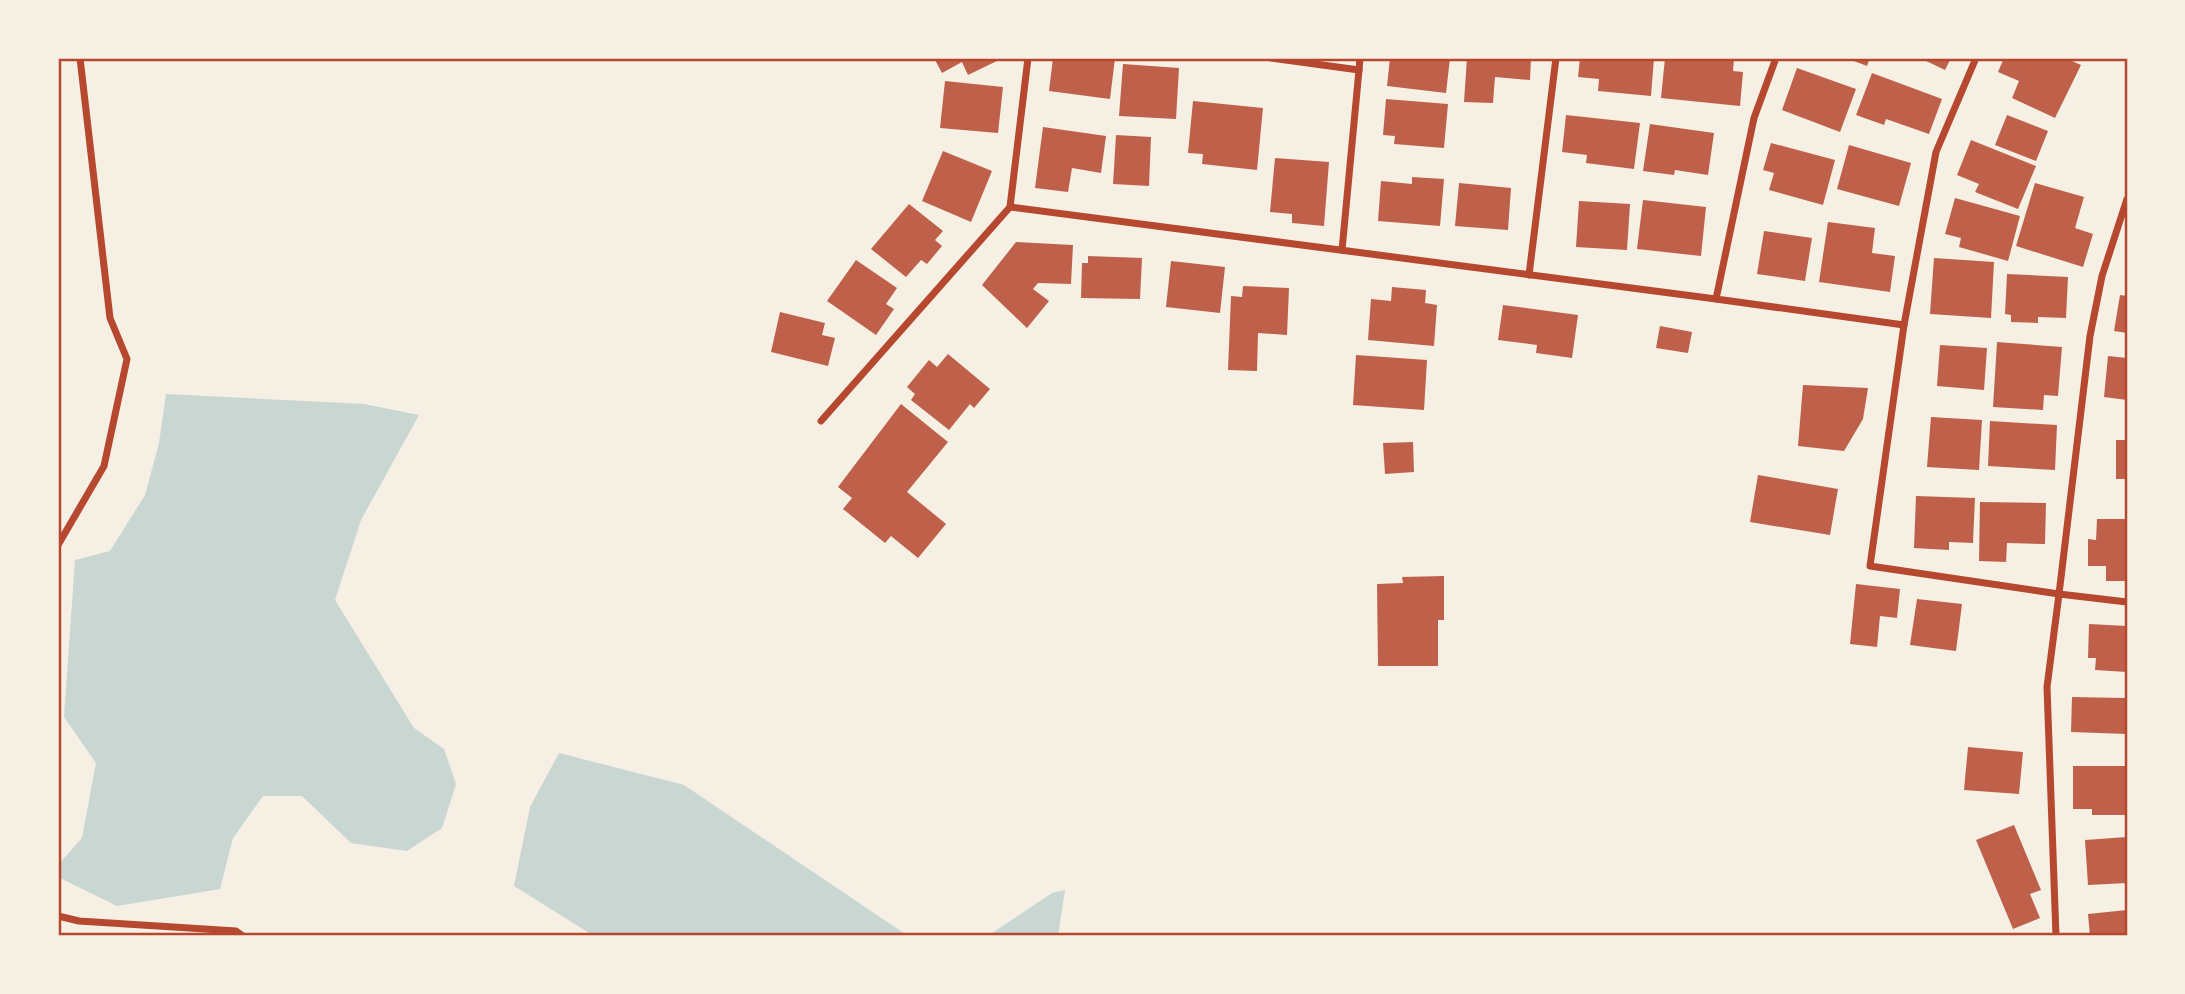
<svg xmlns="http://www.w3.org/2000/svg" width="2185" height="994" viewBox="0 0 2185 994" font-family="Roboto,sans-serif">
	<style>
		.water { fill: #c9d6d2 }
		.building { fill: #bf614a }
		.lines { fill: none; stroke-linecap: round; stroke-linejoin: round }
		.minor { stroke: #b5482f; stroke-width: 7 }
		.neatline { fill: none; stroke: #b5482f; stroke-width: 2.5 }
	</style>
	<rect width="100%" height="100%" fill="#f6efe4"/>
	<g class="water">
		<polygon points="166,394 364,404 419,415 361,520 335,600 414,728 444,749 456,784 442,828 407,851 351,843 302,796 263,796 233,838 220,889 117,906 58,877 58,865 82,838 96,763 64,717 75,560 110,551 145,495 159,443"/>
		<polygon points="559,753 684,785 908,936 594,936 514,886 530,807"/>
		<polygon points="1065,890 1058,936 988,936 1052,893"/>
	</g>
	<g class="building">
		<polygon points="934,58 1003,58 968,75 962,62 942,73"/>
		<polygon points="1053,58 1115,58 1110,99 1049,91"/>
		<polygon points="1390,58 1450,58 1446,93 1387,86"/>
		<polygon points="1467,58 1531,58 1530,80 1495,77 1493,103 1464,102"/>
		<polygon points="1580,58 1654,58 1651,96 1598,91 1599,79 1578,77"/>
		<polygon points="1665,58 1734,59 1733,71 1743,72 1740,106 1661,98"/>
		<polygon points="1846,58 1870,58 1867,66"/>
		<polygon points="1920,58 1951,58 1945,70"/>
		<polygon points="2004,58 2065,58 2081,65 2055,118 2012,98 2019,81 1998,72"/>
		<polygon points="1123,64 1179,68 1176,119 1119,116"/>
		<polygon points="1797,68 1856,89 1840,132 1782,110"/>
		<polygon points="1872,73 1942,99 1929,134 1886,119 1884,125 1856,115"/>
		<polygon points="945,81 1003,87 998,133 940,128"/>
		<polygon points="1386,99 1448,104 1444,148 1394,144 1395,136 1383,135"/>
		<polygon points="1193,101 1263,108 1257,170 1202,164 1203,154 1188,153"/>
		<polygon points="1566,115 1640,123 1634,169 1586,163 1587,155 1562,152"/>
		<polygon points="2007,115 2048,131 2036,161 1995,145"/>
		<polygon points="1650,124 1714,133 1708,175 1675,170 1674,175 1643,171"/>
		<polygon points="1043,127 1106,136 1101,173 1072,168 1068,192 1035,188"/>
		<polygon points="1116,135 1151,137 1149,186 1113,184"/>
		<polygon points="1971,140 2036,166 2018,209 1975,192 1979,184 1957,175"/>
		<polygon points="1771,143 1835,160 1823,205 1769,190 1774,173 1763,170"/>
		<polygon points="1849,145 1911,163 1899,206 1837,189"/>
		<polygon points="943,151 992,171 971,222 922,201"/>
		<polygon points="1275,158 1329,162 1324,226 1292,223 1292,214 1270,212"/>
		<polygon points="1412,177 1444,179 1440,226 1378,221 1381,181 1412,184"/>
		<polygon points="1459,183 1511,188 1508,230 1455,226"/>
		<polygon points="2035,183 2084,197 2075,228 2093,234 2083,267 2016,246"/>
		<polygon points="1955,198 2020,216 2008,261 1959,247 1961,238 1945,234"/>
		<polygon points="1643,200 1706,207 1701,256 1637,249"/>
		<polygon points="1579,201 1630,204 1627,250 1576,247"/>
		<polygon points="909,204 943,231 935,240 942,246 927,264 921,260 906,277 871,249"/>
		<polygon points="1828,222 1875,228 1872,253 1895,256 1890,292 1819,282"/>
		<polygon points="1764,231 1812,238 1805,281 1757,274"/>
		<polygon points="1016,242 1073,245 1071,284 1038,283 1033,289 1049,301 1027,328 982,285"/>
		<polygon points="1088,256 1142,258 1140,299 1081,298 1082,263 1088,263"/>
		<polygon points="1934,258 1994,262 1991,318 1930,314"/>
		<polygon points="856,260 897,288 886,304 894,309 876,335 827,301"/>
		<polygon points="1171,261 1225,267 1220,313 1166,307"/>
		<polygon points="2007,274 2068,277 2066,318 2038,317 2038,323 2011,322 2011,315 2005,314"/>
		<polygon points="1243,286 1289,288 1287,335 1258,333 1257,371 1228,370 1231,296 1242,297"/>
		<polygon points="1392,287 1426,290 1425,303 1437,305 1434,346 1368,340 1371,299 1391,301"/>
		<polygon points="2120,295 2127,296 2127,333 2114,331"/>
		<polygon points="1503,305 1578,315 1572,358 1536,353 1537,345 1498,340"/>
		<polygon points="780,312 825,323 822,335 835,338 828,366 771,352"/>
		<polygon points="1660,326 1692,332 1688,353 1656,348"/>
		<polygon points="1997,342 2062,347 2058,396 2044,395 2043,410 1993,407"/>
		<polygon points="1940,345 1987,348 1984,390 1937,386"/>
		<polygon points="948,354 990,389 974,408 970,404 949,430 911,400 915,394 907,387 929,360 937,367"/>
		<polygon points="1356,355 1427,360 1424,410 1353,405"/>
		<polygon points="2108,356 2127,358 2127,400 2104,397"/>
		<polygon points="1803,385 1868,388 1863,419 1844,451 1798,446"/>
		<polygon points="901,404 948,442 907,492 946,524 918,558 891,536 885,543 843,509 852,498 838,487"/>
		<polygon points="1931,417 1982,420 1979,470 1927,467"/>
		<polygon points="1990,421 2057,425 2055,470 1988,466"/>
		<rect x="2116" y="440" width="11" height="39"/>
		<polygon points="1413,442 1414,472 1385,474 1383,443"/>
		<polygon points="1758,475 1838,489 1830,535 1750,522"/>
		<polygon points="1916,496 1975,498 1973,543 1949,542 1949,550 1914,548"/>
		<polygon points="1980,502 2046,503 2045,544 2007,543 2006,562 1979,561"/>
		<polygon points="2097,519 2127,519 2127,581 2106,581 2106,566 2088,566 2088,539 2096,540"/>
		<polygon points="1444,576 1444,620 1438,620 1438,666 1378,666 1377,584 1403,583 1402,577"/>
		<polygon points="1856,584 1900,589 1897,618 1880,616 1877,647 1850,644"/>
		<polygon points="1917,599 1962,604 1956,651 1910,645"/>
		<polygon points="2089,624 2127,626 2127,672 2095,670 2096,658 2088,658"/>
		<polygon points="2072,697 2127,698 2127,734 2071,732"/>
		<polygon points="1968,747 2023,752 2019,794 1964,790"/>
		<polygon points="2073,766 2127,766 2127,815 2092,815 2092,809 2073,809"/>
		<polygon points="2014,825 2041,890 2030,894 2040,918 2013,929 1976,840"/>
		<polygon points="2127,837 2127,883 2088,885 2085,840"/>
		<polygon points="2127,910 2127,936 2090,936 2088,914"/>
	</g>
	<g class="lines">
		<g class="minor">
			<polyline points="1271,58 1359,70 1360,58"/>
			<polyline points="1776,58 1754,118 1716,299 1904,325 1936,152 1976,58"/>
			<polyline points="1010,207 1716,299"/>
			<polyline points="1342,250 1359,70"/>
			<polyline points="1529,275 1556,58"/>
			<polyline points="1904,325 1870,566 2059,594 2090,336 2102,276 2127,199"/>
			<polyline points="821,421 1010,207 1028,58"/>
			<polyline points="58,545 104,466 127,359 110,318 80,58"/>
			<polyline points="58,916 79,921 236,931 243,936"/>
			<polyline points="2056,936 2047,687 2059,594 2127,602"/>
		</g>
	</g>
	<rect width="2185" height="994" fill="none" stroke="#f6efe4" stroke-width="119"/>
	<rect x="60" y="60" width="2066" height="874" class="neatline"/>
</svg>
